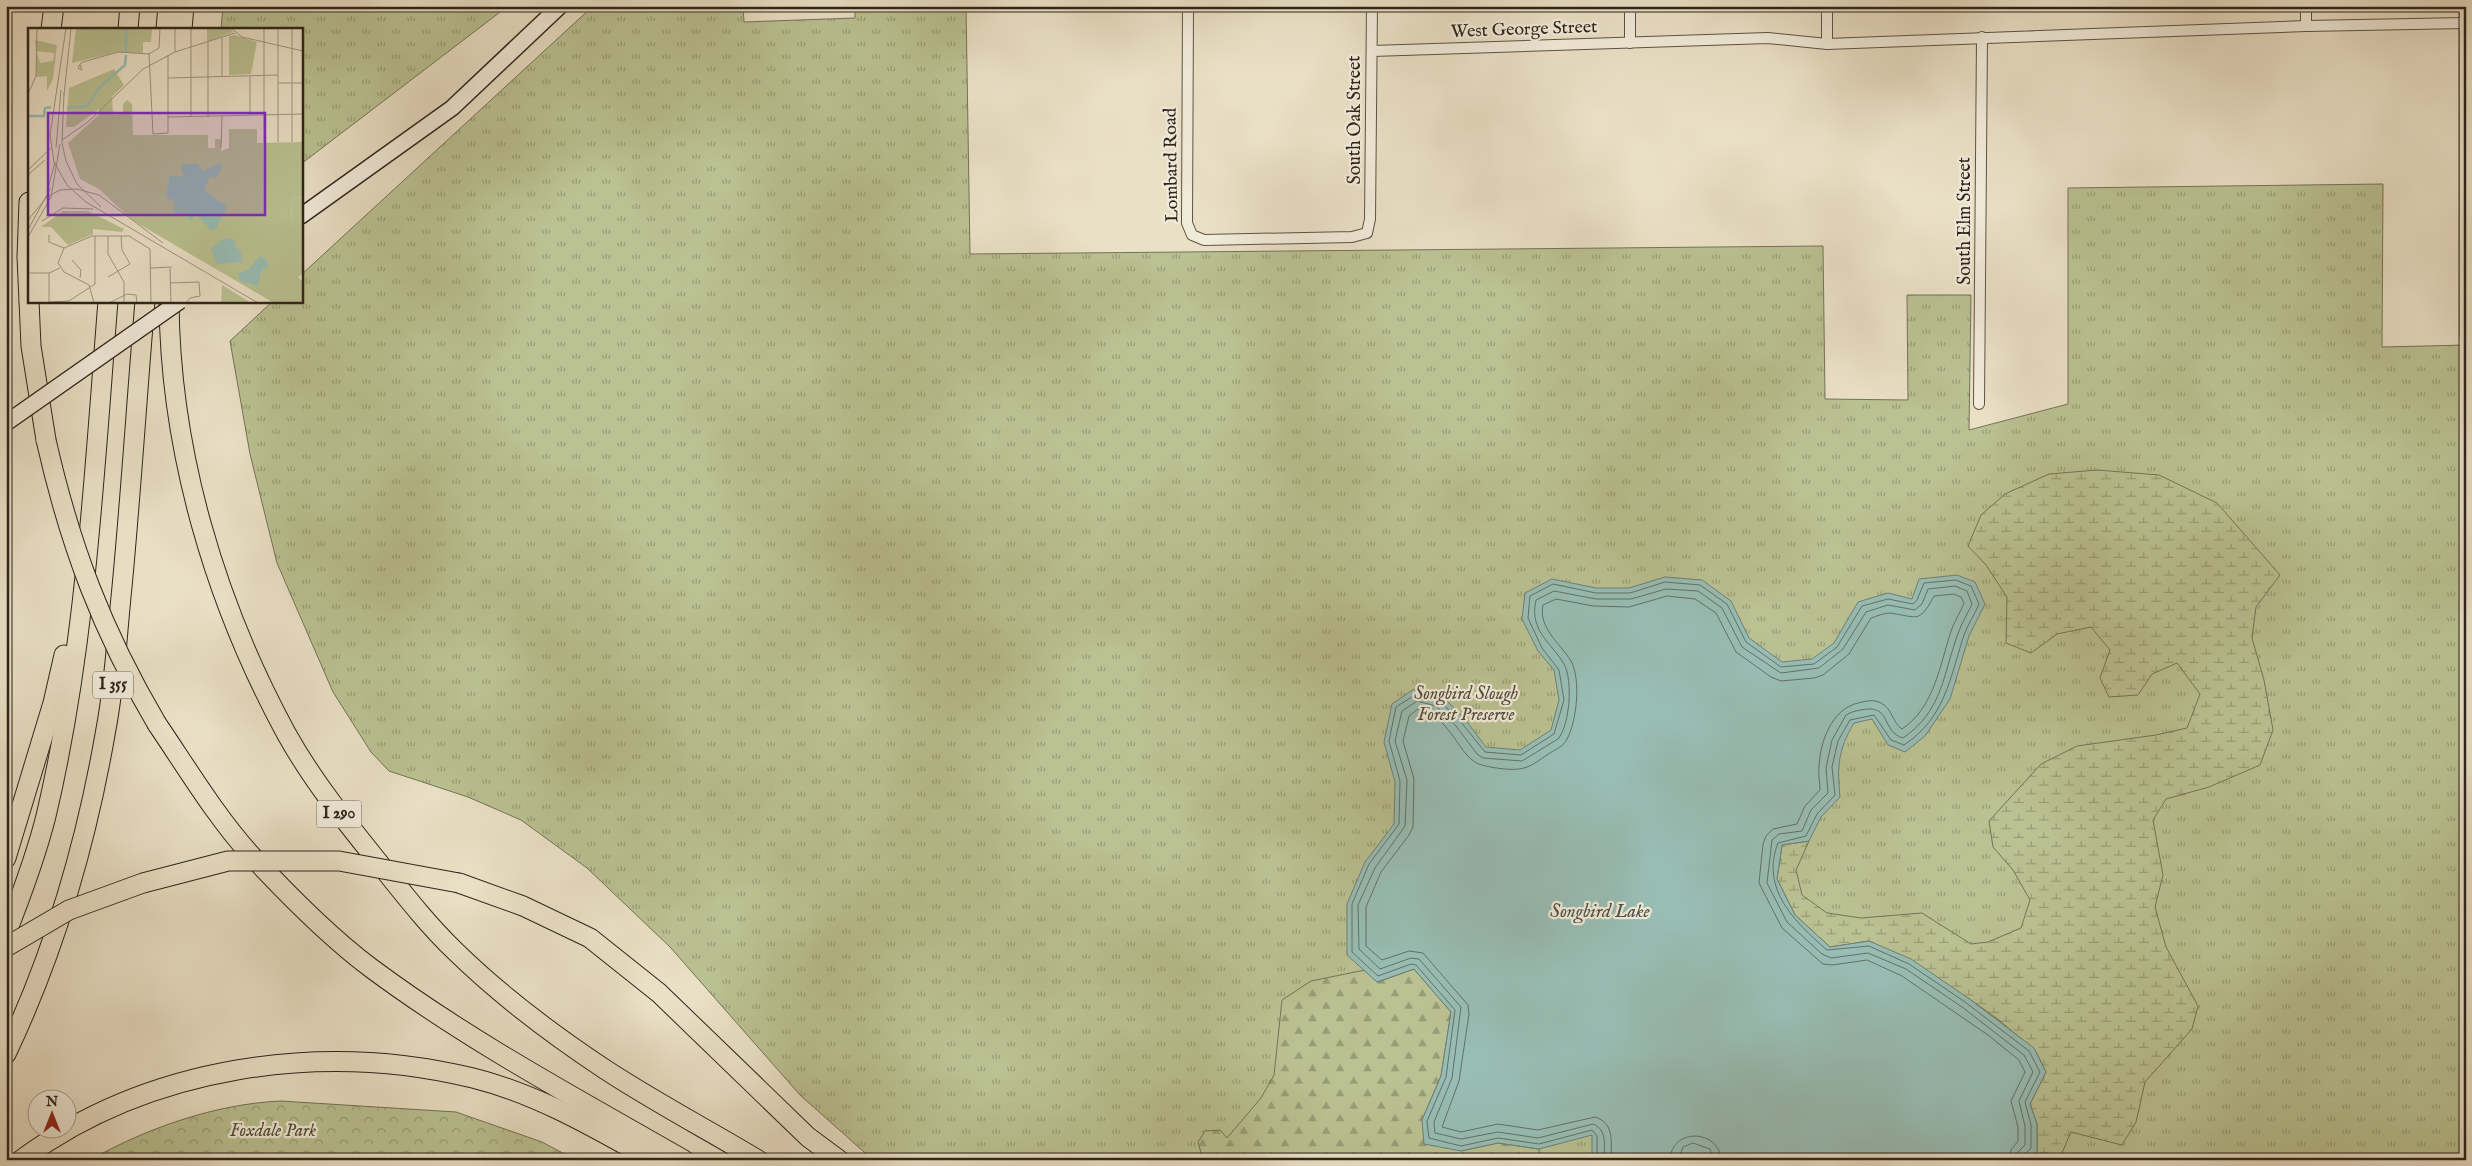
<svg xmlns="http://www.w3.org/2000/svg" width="2472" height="1166" viewBox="0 0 2472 1166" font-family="'IM FELL English',serif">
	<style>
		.grass { fill: url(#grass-tufts); stroke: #747357 }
		.forest { fill: url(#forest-firs); stroke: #747357 }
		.wetland { fill: url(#wetland-marsh); stroke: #747357 }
		.park { fill: url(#park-crowns); stroke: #747357 }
		.water { fill: #98bdb4; stroke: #6d8077 }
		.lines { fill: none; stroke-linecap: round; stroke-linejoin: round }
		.shore { stroke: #627168; stroke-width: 1 }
		.street-casing { stroke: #5c5446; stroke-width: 12 }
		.secondary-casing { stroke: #2d251c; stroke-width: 18 }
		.highway-casing { stroke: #2d251c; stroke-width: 21 }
		.street { stroke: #f1ebda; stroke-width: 10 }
		.secondary { stroke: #f1ebda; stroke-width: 15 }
		.highway { stroke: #eae0c6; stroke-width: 19 }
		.secondary-bridge-casing { stroke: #2d251c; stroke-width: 18; stroke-linecap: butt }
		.highway-bridge-casing { stroke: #2d251c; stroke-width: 21; stroke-linecap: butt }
		.secondary-bridge { stroke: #f1ebda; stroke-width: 15 }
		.highway-bridge { stroke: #eae0c6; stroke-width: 19 }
		.labels { text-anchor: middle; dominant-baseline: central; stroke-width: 4.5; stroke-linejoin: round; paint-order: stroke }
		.shield { fill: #f1ebda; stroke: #686055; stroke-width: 1 }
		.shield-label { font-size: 16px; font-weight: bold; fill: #2d251c }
		.street-label { font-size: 18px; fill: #2d251c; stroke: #f1ebda }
		.park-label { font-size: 18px; font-style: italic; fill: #504c3a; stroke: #f1ebda }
		.water-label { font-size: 19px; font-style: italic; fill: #4d534a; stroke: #f1ebda }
		.inset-river { fill: none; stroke: #98bdb4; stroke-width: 2.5 }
		.inset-road { fill: none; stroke: #9e9582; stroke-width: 1 }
		.view { fill: #7b2cbf; fill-opacity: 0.15; stroke: #7b2cbf; stroke-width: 2.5 }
		.inset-edge { fill: none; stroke: #2d251c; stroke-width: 2.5 }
	</style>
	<defs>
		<pattern id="grass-tufts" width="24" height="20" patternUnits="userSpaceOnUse" patternTransform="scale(1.25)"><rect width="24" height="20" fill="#bac192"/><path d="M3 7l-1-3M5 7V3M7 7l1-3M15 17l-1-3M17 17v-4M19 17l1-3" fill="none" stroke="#989d76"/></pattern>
		<pattern id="forest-firs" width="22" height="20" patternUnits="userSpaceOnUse" patternTransform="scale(1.25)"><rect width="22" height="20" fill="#bac192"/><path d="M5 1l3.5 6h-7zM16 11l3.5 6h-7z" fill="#989d76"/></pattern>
		<pattern id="wetland-marsh" width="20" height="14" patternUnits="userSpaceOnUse" patternTransform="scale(1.25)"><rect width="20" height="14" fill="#bac192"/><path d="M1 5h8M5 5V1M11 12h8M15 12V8" fill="none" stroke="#989d76"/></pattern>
		<pattern id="park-crowns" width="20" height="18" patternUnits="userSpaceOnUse" patternTransform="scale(1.25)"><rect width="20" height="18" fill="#bac192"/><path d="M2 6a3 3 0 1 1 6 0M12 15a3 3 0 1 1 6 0" fill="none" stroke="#989d76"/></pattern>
	</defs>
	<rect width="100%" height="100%" fill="#eae0c6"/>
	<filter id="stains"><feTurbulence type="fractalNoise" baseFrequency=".004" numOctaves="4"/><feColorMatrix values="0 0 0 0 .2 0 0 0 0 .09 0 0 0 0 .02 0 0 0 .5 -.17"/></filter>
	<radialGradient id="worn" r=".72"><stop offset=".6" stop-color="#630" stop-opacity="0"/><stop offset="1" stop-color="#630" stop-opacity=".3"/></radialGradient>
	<g class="grass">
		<polygon points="223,6 508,6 301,164 301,29 221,29"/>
		<polygon points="593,6 743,6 744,22 855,18 855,6 966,6 970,254 1823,246 1825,399 1908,400 1907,295 1971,295 1969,430 2068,404 2068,188 2383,184 2382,347 2466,345 2466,1160 873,1160 800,1095 670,947 587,868 521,820 468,797 389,771 371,752 333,692 277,563 250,454 230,341 273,301 301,301 301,275"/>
	</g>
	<polygon class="forest" points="1414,969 1451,1012 1441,1076 1422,1120 1461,1151 1498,1143 1539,1149 1540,1160 1203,1160 1198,1142 1205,1131 1220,1130 1227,1138 1261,1098 1274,1075 1282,1000 1311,981 1365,970 1378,982"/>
	<polygon class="wetland" points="2097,470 2159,475 2217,503 2280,575 2256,607 2252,638 2264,680 2273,730 2260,765 2209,787 2166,799 2153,820 2163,875 2155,907 2166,947 2198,1006 2192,1029 2145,1082 2136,1122 2122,1145 2071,1132 2059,1160 2025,1160 2037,1152 2037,1124 2030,1104 2046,1072 2036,1052 1999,1020 1968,998 1869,941 1830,947 1795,915 1777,879 1782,845 1809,841 1796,870 1802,895 1827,913 1861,918 1922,913 1971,944 1988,942 2021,928 2030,900 2013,870 1993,847 1989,821 2041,764 2077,746 2156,735 2187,728 2200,694 2177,663 2152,674 2138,695 2109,697 2100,678 2110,650 2091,627 2057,634 2031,653 2006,643 2007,597 1986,565 1968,546 1981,515 2005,494 2049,474"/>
	<path class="park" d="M281,1101L456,1112L542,1142L576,1160H90C147,1128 215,1104 281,1101Z"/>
	<path class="water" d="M1957,575L1975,582L1985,604L1969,636L1950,699L1925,736L1905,752L1888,745L1872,719L1854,723C1838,750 1837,766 1840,797L1821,817L1809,841L1782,845L1777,879L1795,915L1830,947L1869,941L1911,959L1968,998L2034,1048L2046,1072L2030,1104L2037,1124V1152L2025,1160H1708L1692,1154L1687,1160H1592V1135L1539,1149L1498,1143L1461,1151L1424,1144L1422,1120L1441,1076L1451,1012L1414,969L1377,982L1347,955V904L1365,862L1394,824L1395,782L1384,742L1392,704L1414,689L1441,695L1464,718L1486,747L1520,750L1551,730L1559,700L1554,670L1538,651L1522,619L1525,593L1552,579L1596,588H1629L1665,577L1702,580L1731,601L1749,638L1782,662L1812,659L1834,643L1858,602L1888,593L1912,599L1919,579Z"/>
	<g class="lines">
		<g class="shore">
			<path d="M1597,1160V1136L1592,1130L1539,1144L1498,1138L1461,1146L1429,1138L1427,1121L1446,1077L1455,1010L1416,965L1411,964L1378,976L1352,952V904L1369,864L1399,824L1400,781L1389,741L1396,707L1415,695L1439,700L1461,722L1485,752L1521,755L1554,734L1564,700L1559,670L1542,648L1528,618L1530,596L1553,584L1596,593H1630L1665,582L1700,585L1727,604L1746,642L1781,667L1814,664L1837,647L1862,606L1888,599L1913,604L1917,600L1924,583L1956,580L1971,586L1979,604C1975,614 1968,624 1964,635C1950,678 1945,718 1904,745L1891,740L1874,715L1850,720L1838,741L1832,767L1835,795L1817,814L1806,836L1778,843C1760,889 1795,922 1827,950L1869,946L1909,964L1965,1002L2029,1051L2040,1072L2025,1102L2031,1125V1148L2024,1155L2023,1160"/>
			<path d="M1604,1160C1604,1147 1608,1130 1593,1124L1538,1138L1498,1132L1461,1139L1435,1133L1434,1122L1452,1078L1461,1007L1419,959L1411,958L1380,969L1359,949L1358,905L1375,868L1405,826L1407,780L1395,741L1402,711L1417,701L1436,706L1456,726L1477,754L1483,758L1522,761L1558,739C1570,725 1573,680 1564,664C1551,642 1529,631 1536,600L1554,591L1596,599H1631L1666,589L1698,591L1722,608L1742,647L1781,673L1819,668L1843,649L1866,612L1888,605L1915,610L1922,604L1928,589L1955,586L1967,591L1972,604C1968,613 1962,622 1959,631C1943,672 1944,710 1903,738C1881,732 1892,703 1861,710C1855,711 1851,712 1846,715L1832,740L1826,768L1828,793L1811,810L1802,831L1779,834L1772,840L1767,883L1787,922L1822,954L1831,958L1868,953L1906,969L1962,1007L2024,1055L2033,1072L2019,1101L2025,1126V1145L2018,1152L2017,1160"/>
			<path d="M1611,1160C1611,1143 1615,1123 1595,1117L1538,1130L1498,1124L1461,1132L1442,1127L1459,1081L1469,1014L1468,1005L1423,953L1409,951L1382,960L1366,946V907L1381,872L1409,835L1413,827L1414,779L1403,741L1409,716L1418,709C1452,716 1459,760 1482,765C1493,768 1516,772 1527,767C1535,764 1542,758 1550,753C1556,749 1564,746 1567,739C1577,721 1581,679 1571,661C1560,643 1538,628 1543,605L1556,599L1593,606L1629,607L1667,596L1695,599L1716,613L1736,652L1771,677L1781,681L1814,678L1823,675L1849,654L1871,618C1877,616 1884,613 1890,613C1918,617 1919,624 1934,596L1954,594L1961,597L1964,603C1960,613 1954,622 1951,631C1940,665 1934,708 1902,729C1893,724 1892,708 1881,703C1874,699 1866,701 1858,703C1832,709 1820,741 1819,767C1818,775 1820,783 1820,790L1805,806L1797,824L1773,829L1766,836L1763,844L1759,883L1782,928L1823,964L1832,965L1867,960L1902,976L1988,1035L2019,1060L2025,1072L2011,1101L2018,1127V1141L2011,1150L2009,1160"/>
			<path d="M1670,1160C1671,1127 1720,1129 1721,1160"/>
			<polyline points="1678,1160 1683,1147 1693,1143 1710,1149 1714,1160"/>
		</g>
		<defs>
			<g id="street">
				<polyline points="1188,6 1187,223 1192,235 1204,240 1352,237 1367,233 1370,219 1372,6"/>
				<polyline points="2306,26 2306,6"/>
				<polyline points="1630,43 1630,6"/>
				<polyline points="1827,44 1827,6"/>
				<polyline points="1372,51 1768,38 1827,44 2306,26 2466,23"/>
				<polyline points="2465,336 2465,6"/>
				<polyline points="1979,404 1982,37"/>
			</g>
			<polyline id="secondary" points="301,216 452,108 560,6"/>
			<g id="highway">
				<polyline points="51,29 54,6"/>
				<polyline points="128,29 130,6"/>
				<polyline points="166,29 168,6"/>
				<polyline points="182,29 184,6"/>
				<polyline points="29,202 27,257 29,301"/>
				<polyline points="29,301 31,346 46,440"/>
				<path d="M169,301C170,451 215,602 286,733C312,780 346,822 379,863C403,893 427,924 455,951C500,995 553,1035 606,1070C655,1102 708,1130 758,1160"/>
				<path d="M157,724C187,768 215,815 250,854C287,894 327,935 371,968C469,1041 578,1099 684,1160"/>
				<polyline points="6,858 53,703 64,655"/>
				<polyline points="459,883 523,906 590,938 659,993 808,1137 839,1160"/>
				<path d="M6,934C21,896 36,856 46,816C86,647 94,474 108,301"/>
				<path d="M6,1054C54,953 87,840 106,729C115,682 117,634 122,587C131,492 137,396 145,301"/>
				<path d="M21,1160C148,1066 321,1041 473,1078C537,1094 595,1128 652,1160"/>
			</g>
		</defs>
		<use href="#street" class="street-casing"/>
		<use href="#secondary" class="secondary-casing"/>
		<use href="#highway" class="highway-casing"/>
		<use href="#street" class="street"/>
		<use href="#secondary" class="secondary"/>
		<use href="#highway" class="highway"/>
		<defs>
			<polyline id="secondary-bridge" points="6,423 180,301"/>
			<g id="highway-bridge">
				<path d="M46,440C70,546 102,631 157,724"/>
				<polyline points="6,947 69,910 143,883 228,861 339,861 459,883"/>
			</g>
		</defs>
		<use href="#secondary-bridge" class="secondary-bridge-casing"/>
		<use href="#highway-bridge" class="highway-bridge-casing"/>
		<use href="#secondary-bridge" class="secondary-bridge"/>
		<use href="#highway-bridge" class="highway-bridge"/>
	</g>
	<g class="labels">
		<g class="shield">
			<rect x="93" y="671.5" width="40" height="27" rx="4"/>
			<rect x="316.5" y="800.5" width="45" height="27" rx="4"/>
		</g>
		<g class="shield-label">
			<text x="113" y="685">I 355</text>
			<text x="339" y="814">I 290</text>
		</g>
		<g class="street-label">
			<text transform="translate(1524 30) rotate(-2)">West George Street</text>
			<text transform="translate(1355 120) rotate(-90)">South Oak Street</text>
			<text transform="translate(1172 165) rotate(-91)">Lombard Road</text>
			<text transform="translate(1965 221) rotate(-90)">South Elm Street</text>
		</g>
		<g class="park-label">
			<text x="1466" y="694">Songbird Slough<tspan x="1466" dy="21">Forest Preserve</tspan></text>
			<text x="273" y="1131">Foxdale Park</text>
		</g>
		<g class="water-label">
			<text x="1600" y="912">Songbird Lake</text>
		</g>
	</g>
	<g transform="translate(28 28)">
		<rect width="275" height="275" fill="#eae0c6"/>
		<path d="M7,12L29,17L25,51L19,63V48L8,49L9,25L12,35L25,33L26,25L8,23ZM86,41L96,57L84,69L85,87L95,86V76L99,72L104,76L105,107H180V120H187V111H193V123L201,120V101H229V115L275,114V169L263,170L264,198H275V245L265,246V253H275V275H246L104,192L71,161L52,151L40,115L72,86L71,81L46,99H38L41,60Z" fill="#bac192"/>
		<path d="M275,114V141L268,142L265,131L274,122L264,120L262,115ZM144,170L147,174L144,183L155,186V189L144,195L141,193L137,203L131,205L135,192L132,197L126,198L125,185L130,181L132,173ZM173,209H195L183,220L185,233L182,237L155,220ZM275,238V245L270,249L275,254V275L242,273L235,258V242Z" fill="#bac192"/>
		<path d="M209,127L220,135L218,152L209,157L212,175L206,185L201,184L191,192L193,188L177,165L176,159L180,165L197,166L194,157L213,146L211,143L205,146L203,140L196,141L192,133L199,127Z" fill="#bac192"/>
		<path d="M48,0H124L123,14H115V25L89,24L44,35ZM181,0H202L205,4L181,13ZM207,7L229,14L223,46L201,47V8ZM275,169V198H264L263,170ZM35,183H60L96,201L94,204L65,201V206L40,217L23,199H13ZM194,257L220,273L219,275H193Z" fill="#bac192"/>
		<path d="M191,135L194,138L191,146L187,151L182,148L176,162L199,179L189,199L184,203L168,186L162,194L159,185H145L147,174L138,169L142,147L156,149L153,139L156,136H169L176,143ZM202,210L207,213L206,218L213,223L214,234L189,236L183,221L195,211ZM232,228L239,232L240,239L233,243L230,258L212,253L210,246L221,241Z" fill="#98bdb4"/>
		<path class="inset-river" d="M98,0V24M39,80L59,78L72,59L97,37L98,27M0,88H16L17,80L23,79"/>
		<path class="inset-road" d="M38,0L22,107L26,134L39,157L58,174L230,275M132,0L131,20L121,26L125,106L140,105V27M147,0V24M203,0L214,9L275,23M194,10V49M52,37L54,42L50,40L51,38L53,35L55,34L90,24L122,26M140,50L250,47M250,55H275M36,65L34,115L38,133L49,156L73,179M0,66L8,48L9,0M36,67L43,0M222,87V48M140,89L275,86M163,89V0M180,89V0M34,112L60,94L115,41L147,24L207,5M236,114V0M250,114V0M264,114V0M28,120L33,62M193,120L194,88M0,142L23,120M0,147L17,132M19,164L27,134M0,192L19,169L32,162L49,161L71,167L135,215M14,193L35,180L65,181M0,202L22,161M21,207V214L36,220M80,208V226L96,254V275M0,209L23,169L32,116M44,232L53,242L52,250M123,240L144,239M142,240L143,275M0,245H21L32,240M21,245V274M80,249L102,236L94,222L93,208M142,255L171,254L172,268L162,270L158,275M21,274L41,273L67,256V208M66,275L61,257L36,244L30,235L36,220L64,208H101L122,221L123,275M81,275L99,266L108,267L109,275"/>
		<path class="view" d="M20,85H237V187H20Z"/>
		<rect width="275" height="275" class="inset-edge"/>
	</g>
	<rect width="2472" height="1166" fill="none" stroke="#eae0c6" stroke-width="25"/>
	<rect x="8" y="8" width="2457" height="1151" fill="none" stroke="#2d251c" stroke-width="2.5"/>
	<rect x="12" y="12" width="2447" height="1141" fill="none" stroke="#2d251c"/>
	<g transform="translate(52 1114)"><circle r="24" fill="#f1ebda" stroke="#a39c8e"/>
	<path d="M0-4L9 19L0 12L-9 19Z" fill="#8f2418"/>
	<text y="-8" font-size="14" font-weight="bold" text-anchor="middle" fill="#2d251c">N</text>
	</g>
	<rect width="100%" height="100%" filter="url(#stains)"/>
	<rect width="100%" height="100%" fill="url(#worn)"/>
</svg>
